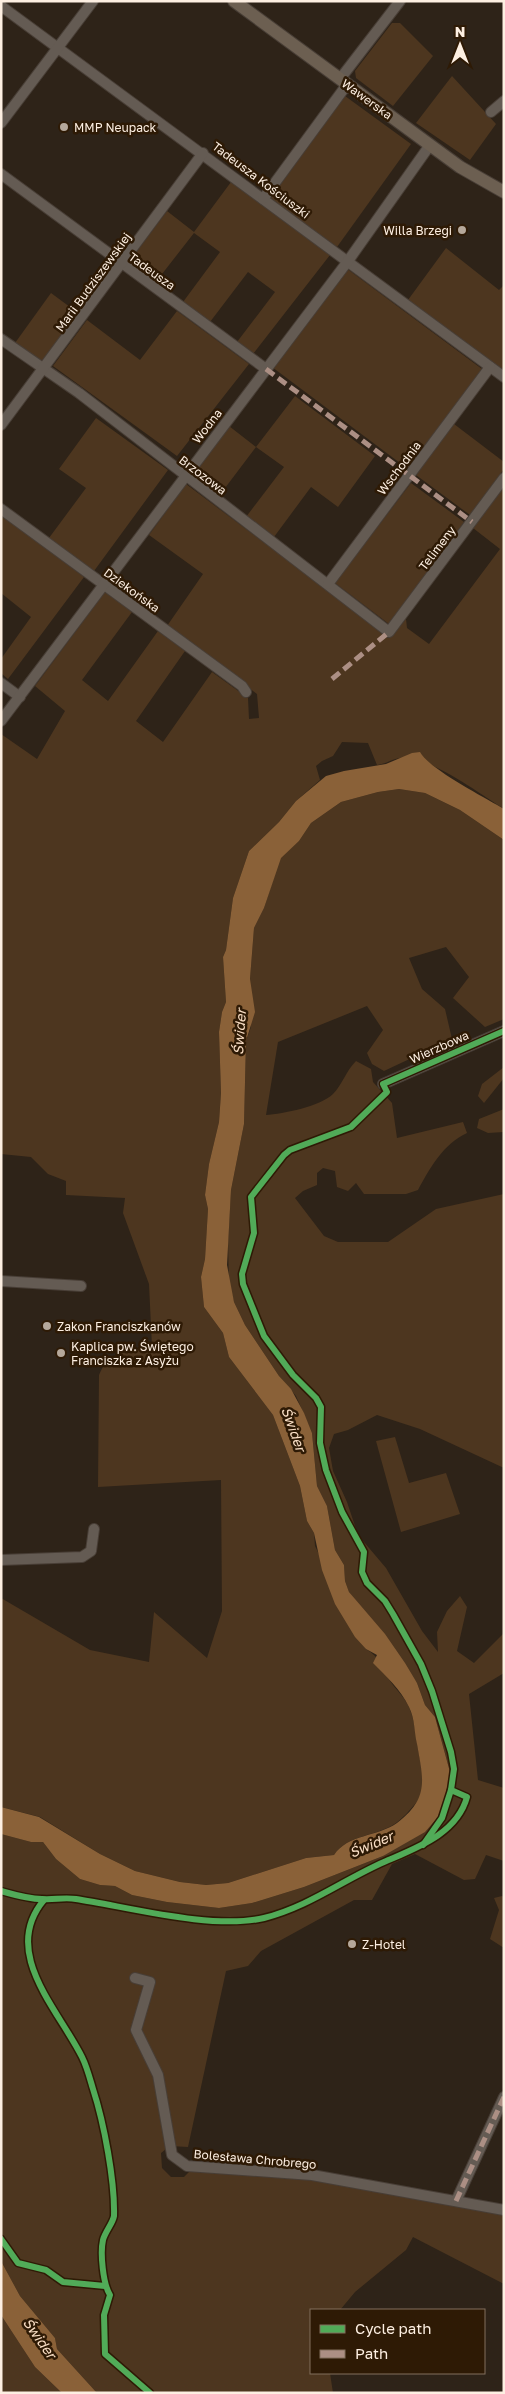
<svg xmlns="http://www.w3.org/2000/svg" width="505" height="2394" viewBox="0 0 505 2394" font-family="'Golos Text',sans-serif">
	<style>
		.green { fill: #4d361f }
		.water { fill: #8a6138 }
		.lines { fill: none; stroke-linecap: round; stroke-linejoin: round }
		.minor-casing { stroke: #483e36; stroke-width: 12 }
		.major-casing { stroke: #483e36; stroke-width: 14 }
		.minor { stroke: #645b53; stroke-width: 10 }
		.major { stroke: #6c5f51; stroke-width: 12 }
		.quiet { stroke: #ac8f84; stroke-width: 5; stroke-dasharray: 10 5; stroke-linecap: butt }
		.cycleway-casing { stroke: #2e1a05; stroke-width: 9 }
		.cycleway { stroke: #51ab58; stroke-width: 6 }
		.poi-dot { fill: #b5a89b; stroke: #2e1a05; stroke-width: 2 }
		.labels { text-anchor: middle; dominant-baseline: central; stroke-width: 5; stroke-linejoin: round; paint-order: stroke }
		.street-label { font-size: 12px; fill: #fdefe2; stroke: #2e1a05 }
		.poi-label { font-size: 12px; fill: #fdefe2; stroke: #2e1a05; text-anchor: start }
		.water-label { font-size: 14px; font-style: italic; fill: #f9dec5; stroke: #2e1a05 }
	</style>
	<rect width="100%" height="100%" fill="#2e2318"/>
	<g class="green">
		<polygon points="392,23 400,23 433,56 393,106 356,78 355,71"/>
		<polygon points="452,76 496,124 470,160 416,123"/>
		<polygon points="345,96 411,144 337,247 270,199"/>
		<polygon points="231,182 330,255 253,354 237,342 275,292 248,272 210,322 183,302 220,252 194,233 155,283 128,263 167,211 194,232"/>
		<polygon points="446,248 499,290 504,285 504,371 408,300"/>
		<polygon points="346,268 482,369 408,469 272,367"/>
		<polygon points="51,293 78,313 41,362 15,343"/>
		<polygon points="177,311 249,364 177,456 53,366 87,320 140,360"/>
		<polygon points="295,396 375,456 338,507 311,487 274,537 246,517 284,467 256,447 219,496 192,476 229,426 256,447"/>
		<polygon points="96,418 168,470 94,571 49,538 86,488 59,469"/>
		<polygon points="454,424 504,462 504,469 470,515 416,475"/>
		<polygon points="411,483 464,522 389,624 335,583"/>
		<path d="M186,484L390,637L406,619L407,628L429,644L500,549L473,528L504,487V809C479,793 428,755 400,758C392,759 386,764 377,765L368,743L342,742L333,756L322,761L316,766L320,780L296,801L279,822L249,851L233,898L226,950L223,957L226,1002L222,1012L219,1032L221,1093L219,1122L209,1164L205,1195L208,1209L205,1259L201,1277L204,1307L223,1333L229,1357L273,1415L300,1486L307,1521L314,1533L315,1546L366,1649C381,1658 379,1665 388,1678C394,1688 403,1695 408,1705C414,1717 415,1730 417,1742C419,1763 431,1786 415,1804C410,1810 403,1818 396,1823C376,1837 348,1834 334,1855L306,1858L228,1883L206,1885L180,1882L135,1871L100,1854L40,1817L1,1807V1598L90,1650L149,1662L154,1612L207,1658L222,1611L221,1480L98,1487L99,1375C110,1349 128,1353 152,1347L149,1284L123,1213L125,1198L66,1195V1181L48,1174L31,1157L1,1154V734L37,759L65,711L35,686L105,592L132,612L82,680L108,701L158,631L185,651L136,721L163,742L212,672L248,698L249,719L259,718L257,694L167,626L203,574L149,535Z"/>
		<polygon points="1,515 84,577 8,679 1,673 1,659 31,617 1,593"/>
		<path d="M399,789L425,793L460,810L504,840V1019L485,1027L453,998L469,977L446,947L409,958L422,989L445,1009L452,1039L384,1071L372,1064L367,1053L383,1030L367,1006L278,1042L266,1115C283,1114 321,1106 333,1094C342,1085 346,1071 356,1061L371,1069L373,1082L392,1103L397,1138L463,1122L467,1133C443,1144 430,1168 418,1190L406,1194H364L356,1183L348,1191L337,1187L335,1171L323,1168L317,1173V1185L303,1191L295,1198L324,1236L338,1242H388L436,1209L504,1194V1468L420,1429L377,1415L348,1430L334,1434L329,1448L333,1471L347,1502L358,1535L386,1568L422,1631L438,1652L437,1632L447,1611L460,1596L467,1607L457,1651L474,1663L504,1633V1673L469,1694L478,1780L504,1788V1861L486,1855L475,1879L464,1880L415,1854L392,1864L372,1900H354L261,1951L248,1966L226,1971L188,2147L170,2146L161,2153L162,2168L171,2177H184L192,2169L310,2179L504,2215V2284L413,2237L406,2250L355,2292L340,2310H311V2373H330L333,2393H97L57,2349L55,2338L20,2296L1,2261V1834L31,1842H43L56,1859L80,1879L100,1885L115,1886L132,1895L167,1902L219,1908L252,1903L304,1887L383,1856L450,1772L435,1717L425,1705L417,1683L349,1592L345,1581L344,1565L335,1550L327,1506L317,1486L312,1433L296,1396L279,1376L245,1325L234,1302L229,1284L228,1242L231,1190L244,1124L246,1041L251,1027L250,979L254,928L264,908L280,858L299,841L311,823L341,802L378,792Z"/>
		<polygon points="504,1067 504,1078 484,1103 478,1096 482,1084"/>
		<polygon points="504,1109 504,1132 488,1133 477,1128 479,1119"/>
		<polygon points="395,1437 409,1483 446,1473 460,1514 401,1532 376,1441"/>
		<polygon points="502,1896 504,1897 504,1948 490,1939 499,1910 494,1898"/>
		<polygon points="1,2315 35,2367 62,2393 1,2393"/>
	</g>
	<g class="water">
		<path d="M420,752C429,769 484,797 504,809V840L460,810L425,793L399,789L378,792L341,802L311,823L299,841L281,858L264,908L254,928L250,979L255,1012L246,1041L244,1124L231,1190L227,1265L234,1302L245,1325L279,1376L291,1389L304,1413L312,1433L317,1486L327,1506L335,1550L344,1565L345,1581L349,1592L385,1634L405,1663L417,1683L425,1705L435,1717L450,1772L447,1792L438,1817L425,1832L383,1856L304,1887L252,1903L219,1908L167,1902L132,1895L115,1886L100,1885L80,1879L56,1859L43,1842H31L1,1834V1807L39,1817L100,1854L135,1871L180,1882L206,1885L228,1883L306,1858L334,1855C348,1834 377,1837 397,1823C430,1798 423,1779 417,1744C414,1731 415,1719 409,1707C401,1690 386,1676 373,1663L377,1655L366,1649L355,1637L335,1604L322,1570L314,1533L307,1521L300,1486L273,1415L229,1357L223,1333L204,1307L201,1277L205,1259L208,1209L205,1195L209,1164L219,1122L221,1093L219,1032L222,1012L226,1002L223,957L226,950L233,898L249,851L279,822L296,801L326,776L344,771L386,764L412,753Z"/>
		<polygon points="1,2261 20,2296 55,2338 57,2349 97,2393 62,2393 35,2367 1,2315"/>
	</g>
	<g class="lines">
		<defs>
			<g id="minor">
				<polyline points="1,6 504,377"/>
				<polyline points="340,79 400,1"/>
				<polyline points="491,112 504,101"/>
				<polyline points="1,123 93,1"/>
				<polyline points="1,174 266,369"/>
				<polyline points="263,199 343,90 348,86"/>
				<polyline points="1,339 79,393 389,632 504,478"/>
				<polyline points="1,425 203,153"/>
				<polyline points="1,509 242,686 246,692"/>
				<polyline points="328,584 490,367"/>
				<polyline points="1,683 20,697"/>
				<polyline points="1,721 348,261 430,145"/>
				<polyline points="383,1084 504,1031"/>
				<polyline points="1,1281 81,1286"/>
				<polyline points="1,1560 82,1557 91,1551 94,1529"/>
				<polyline points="135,1978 150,1982 136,2030 158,2075 172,2155 187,2166 312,2175 504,2210"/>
				<polyline points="456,2201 504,2097"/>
			</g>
			<polyline id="major" points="234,1 430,145 460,167 504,192"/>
		</defs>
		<use href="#minor" class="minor-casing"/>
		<use href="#major" class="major-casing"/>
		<use href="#minor" class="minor"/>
		<use href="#major" class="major"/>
		<g class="quiet">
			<polyline points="266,369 472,522"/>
			<polyline points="332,679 389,632"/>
			<polyline points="456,2201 504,2097"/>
		</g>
		<defs>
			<g id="cycleway">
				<polyline points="423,1845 442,1818 451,1790 454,1769 451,1752 432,1691 421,1664 393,1614 385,1601 367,1583 362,1572 364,1552 342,1512 326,1470 320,1443 321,1407 316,1398 293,1375 264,1336 243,1284 242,1274 254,1233 251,1197 284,1155 290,1150 351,1127 387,1092 383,1084 504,1031"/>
				<path d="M1,1891C15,1895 28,1899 42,1899C54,1900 64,1897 76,1899C128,1907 213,1930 264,1918C308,1907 343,1880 384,1862C416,1848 457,1834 467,1797L451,1790"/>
				<path d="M44,1900C0,1952 58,2009 82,2057C87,2067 90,2079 93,2089C104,2123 115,2181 114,2216C113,2223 105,2232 103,2240C100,2253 103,2284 110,2295L104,2315L105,2354L150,2393"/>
				<polyline points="1,2239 18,2263 46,2270 63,2282 105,2286"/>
			</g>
		</defs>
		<use href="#cycleway" class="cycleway-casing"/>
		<use href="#cycleway" class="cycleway"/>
	</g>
	<g class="poi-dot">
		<circle cx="64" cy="127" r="5"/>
		<circle cx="462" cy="230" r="5"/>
		<circle cx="47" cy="1326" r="5"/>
		<circle cx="61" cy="1353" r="5"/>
		<circle cx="352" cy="1944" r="5"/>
	</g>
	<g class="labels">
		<g class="street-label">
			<text transform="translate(367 99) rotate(36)">Wawerska</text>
			<text transform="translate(261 180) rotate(37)">Tadeusza Kościuszki</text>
			<text transform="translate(152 271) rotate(36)">Tadeusza</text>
			<text transform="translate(93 282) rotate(-54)">Marii Budziszewskiej</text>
			<text transform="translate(207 426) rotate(-52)">Wodna</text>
			<text transform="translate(399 468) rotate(-53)">Wschodnia</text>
			<text transform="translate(203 475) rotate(37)">Brzozowa</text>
			<text transform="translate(437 548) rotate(-53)">Telimeny</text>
			<text transform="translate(132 590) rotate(36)">Dziekońska</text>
			<text transform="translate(439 1047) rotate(-24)">Wierzbowa</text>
			<text transform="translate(255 2159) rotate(5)">Bolesława Chrobrego</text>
		</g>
		<g class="poi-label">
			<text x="74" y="127">MMP Neupack</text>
			<text x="452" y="230" text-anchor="end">Willa Brzegi</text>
			<text x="57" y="1326">Zakon Franciszkanów</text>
			<text x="71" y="1346">Kaplica pw. Świętego<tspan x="71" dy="14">Franciszka z Asyżu</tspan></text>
			<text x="362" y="1944">Z-Hotel</text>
		</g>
		<g class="water-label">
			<text transform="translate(239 1032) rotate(-86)">Świder</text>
			<text transform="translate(294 1429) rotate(70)">Świder</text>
			<text transform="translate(371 1844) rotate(-23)">Świder</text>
			<text transform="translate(40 2338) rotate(55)">Świder</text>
		</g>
	</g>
	<rect width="505" height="2394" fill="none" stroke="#fdefe2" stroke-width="5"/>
	<rect x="310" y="2309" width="175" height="65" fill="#2e1a05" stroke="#816f5d"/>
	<rect x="320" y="2325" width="25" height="8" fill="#51ab58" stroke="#816f5d"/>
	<text x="355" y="2334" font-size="15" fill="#fdefe2">Cycle path</text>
	<rect x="320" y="2350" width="25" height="8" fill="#ac8f84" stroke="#816f5d"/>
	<text x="355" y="2359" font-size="15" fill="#fdefe2">Path</text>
	<g transform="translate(460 45)" stroke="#2e1a05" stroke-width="4" paint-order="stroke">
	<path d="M0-4L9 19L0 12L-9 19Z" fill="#fdefe2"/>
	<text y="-8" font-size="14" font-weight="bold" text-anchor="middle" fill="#fdefe2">N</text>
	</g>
</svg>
